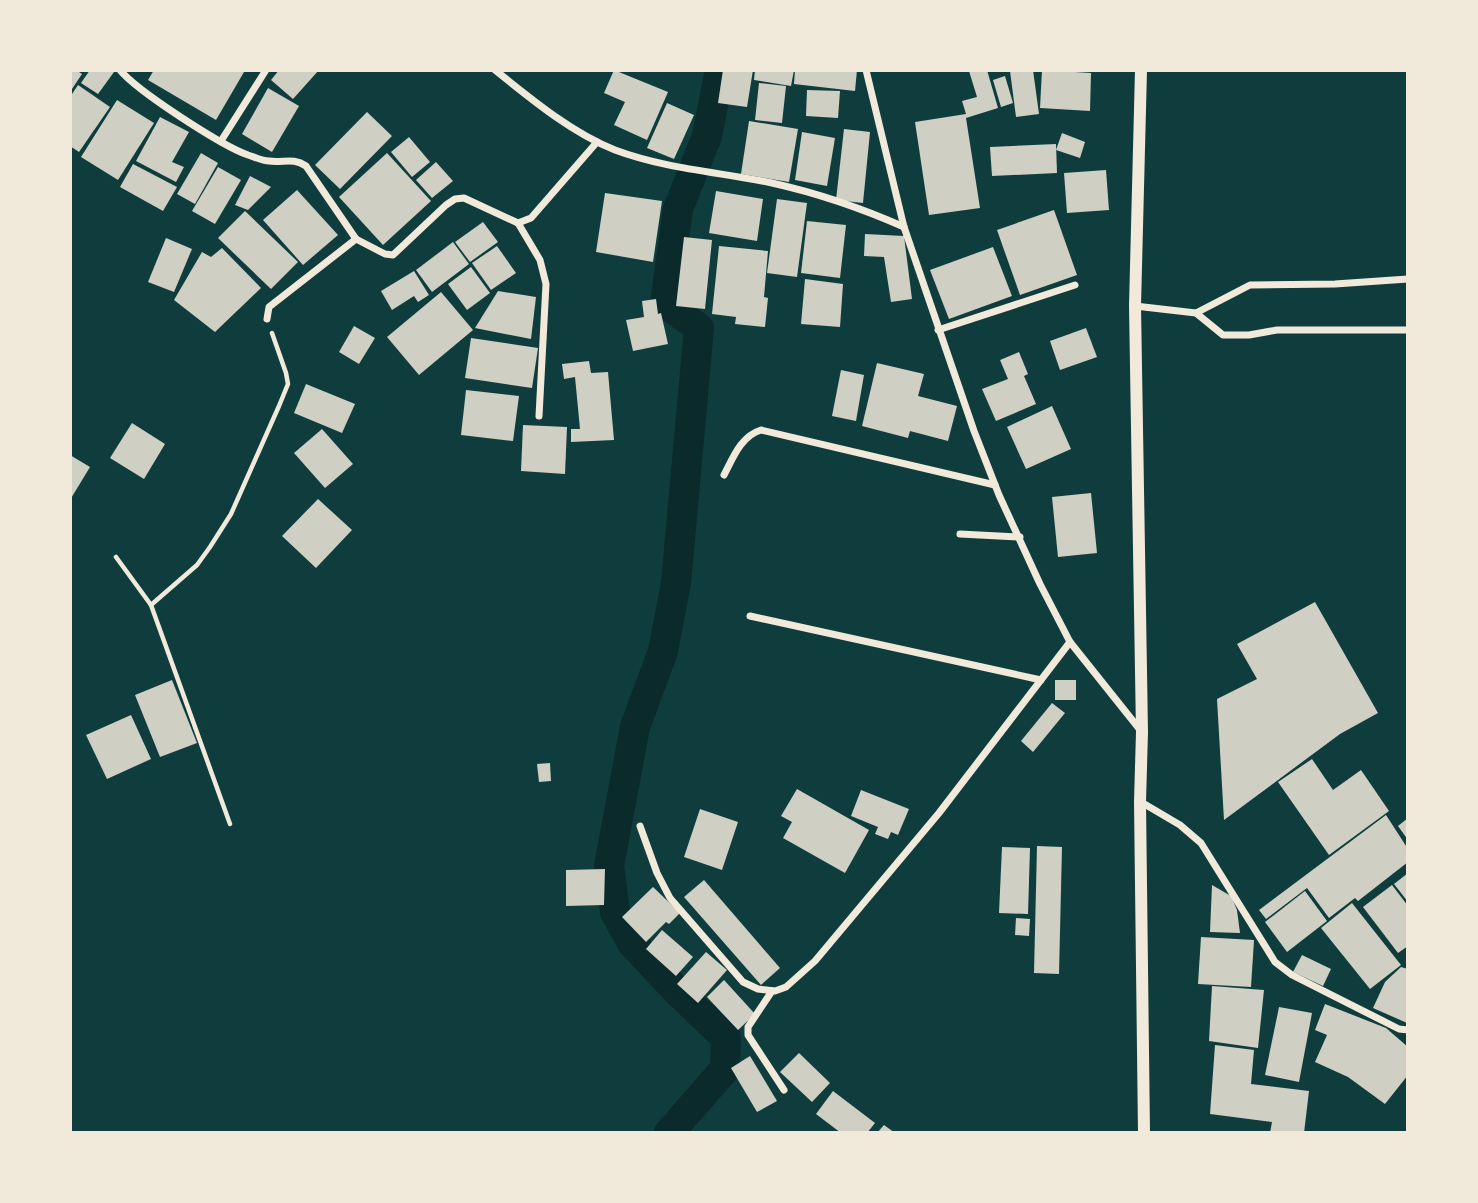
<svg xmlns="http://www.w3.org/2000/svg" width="1478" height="1203" viewBox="0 0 1478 1203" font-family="Cabin,sans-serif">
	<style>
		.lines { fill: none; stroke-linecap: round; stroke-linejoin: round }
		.canal { stroke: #0a2a2b; stroke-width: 30 }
		.building { fill: #cfcfc3 }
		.path { stroke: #f1e9da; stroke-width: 4.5 }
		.minor { stroke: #f1e9da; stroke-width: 7 }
		.tertiary { stroke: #f1e9da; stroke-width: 12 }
	</style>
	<rect width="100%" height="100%" fill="#0f3d3e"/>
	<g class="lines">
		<polyline class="canal" points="669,1133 725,1069 726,1038 676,990 632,943 615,912 609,866 635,727 663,651 676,583 699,328 665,303 678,209 707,136 720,70"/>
	</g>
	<g class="building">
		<polygon points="70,70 76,70 82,74 70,92"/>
		<polygon points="90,70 110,70 114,72 98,94 81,83"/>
		<polygon points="154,70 241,70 244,72 216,120 148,80"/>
		<polygon points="279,70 319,70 293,99 271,80"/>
		<polygon points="614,70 668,92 647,140 614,125 625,102 604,93"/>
		<polygon points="723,70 753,70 747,107 718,103"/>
		<polygon points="755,70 794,70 791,86 754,80"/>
		<polygon points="795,70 857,70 855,91 794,84"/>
		<polygon points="974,70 987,70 998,108 966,118 980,208 929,215 915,122 966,114 962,101 977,97 969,71"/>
		<polygon points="1033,70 1039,114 1016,117 1010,71"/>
		<polygon points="1042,70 1091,73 1090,111 1040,108"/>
		<polygon points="1005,76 1013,103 1001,107 993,80"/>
		<polygon points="759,83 786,86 782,123 755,120"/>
		<polygon points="78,85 110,107 79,152 70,146 70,97"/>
		<polygon points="268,88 299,106 272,152 242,134"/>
		<polygon points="807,90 840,91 838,118 806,116"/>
		<polygon points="117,100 154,123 118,180 81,157"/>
		<polygon points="667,103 694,115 674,159 647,148"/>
		<polygon points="367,112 392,136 340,189 315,165"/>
		<polygon points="160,117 189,132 172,162 184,167 176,182 136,161"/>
		<polygon points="749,121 798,129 789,182 741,174"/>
		<polygon points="844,129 870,132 863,203 836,200"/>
		<polygon points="802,132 835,138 827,186 795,180"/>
		<polygon points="1062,133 1085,142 1080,158 1056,150"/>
		<polygon points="409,137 430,162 412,177 391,152"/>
		<polygon points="1056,144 1057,173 992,176 990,147"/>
		<polygon points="201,153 218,163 195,204 177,194"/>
		<polygon points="387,153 431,201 383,245 339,197"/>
		<polygon points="436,162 453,181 432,198 416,180"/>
		<polygon points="133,164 177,187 163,211 120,187"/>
		<polygon points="218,167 241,180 215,224 192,211"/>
		<polygon points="1106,170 1109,210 1067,213 1064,173"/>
		<polygon points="250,176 271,187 248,210 235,205"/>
		<polygon points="297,190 338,235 303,265 263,220"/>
		<polygon points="716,191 763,199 757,241 709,233"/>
		<polygon points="605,193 662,201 653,262 596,252"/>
		<polygon points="777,199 807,203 797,277 767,273"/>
		<polygon points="1054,210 1077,275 1020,295 997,230"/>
		<polygon points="245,211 298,262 271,289 218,238"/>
		<polygon points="807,221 846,225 840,278 801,273"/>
		<polygon points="483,222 498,242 470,262 455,242"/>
		<polygon points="865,234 904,236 912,299 891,302 884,257 864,256"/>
		<polygon points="684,237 712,240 705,309 676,306"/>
		<polygon points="166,238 192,249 174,292 148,282"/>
		<polygon points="453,242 469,264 432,292 416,270"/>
		<polygon points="497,246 516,273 491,290 472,263"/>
		<polygon points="719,246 768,251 764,297 768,298 765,327 735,324 736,317 712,314"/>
		<polygon points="993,247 1012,296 949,319 930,270"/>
		<polygon points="222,248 261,288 215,332 174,300 202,252 211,257"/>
		<polygon points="471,267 490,293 467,310 448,284"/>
		<polygon points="414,271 429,295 418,302 414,296 392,310 381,291"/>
		<polygon points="805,279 843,284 840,327 801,324"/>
		<polygon points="498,291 536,297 531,339 475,328"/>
		<polygon points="441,292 473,330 419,375 387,337"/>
		<polygon points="656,299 658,314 661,313 668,344 633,351 626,320 644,317 642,301"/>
		<polygon points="354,326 375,338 359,364 339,352"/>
		<polygon points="1086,328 1097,357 1060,370 1050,341"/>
		<polygon points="471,338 538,348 532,388 465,378"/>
		<polygon points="1019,352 1028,374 1024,376 1036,404 996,421 982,389 1008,379 1000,360"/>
		<polygon points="589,361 591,373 608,372 614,440 571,442 571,429 580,429 575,377 564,379 562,364"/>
		<polygon points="877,363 924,374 918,396 957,406 948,441 910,431 908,438 862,426"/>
		<polygon points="841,370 864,375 856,421 832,416"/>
		<polygon points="306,384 355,404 342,433 294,413"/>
		<polygon points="466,390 519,396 513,441 461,435"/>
		<polygon points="1052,406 1071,449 1026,469 1007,427"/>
		<polygon points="132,423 165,444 144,479 110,458"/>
		<polygon points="523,425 567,427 565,474 521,471"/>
		<polygon points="322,429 353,464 325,488 294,453"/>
		<polygon points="70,455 90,467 70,500"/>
		<polygon points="1091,493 1097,553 1058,557 1052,497"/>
		<polygon points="318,499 352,530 316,568 282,536"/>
		<polygon points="1315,602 1378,713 1340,734 1224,820 1217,699 1257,679 1237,644"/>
		<polygon points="172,680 197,743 160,757 135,695"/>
		<rect x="1055" y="680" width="21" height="20"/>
		<polygon points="1052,703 1065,713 1033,752 1021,741"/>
		<polygon points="131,715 151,759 107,779 86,735"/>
		<polygon points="1312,759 1333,790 1361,770 1389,811 1329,855 1278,782"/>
		<polygon points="550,763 551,781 539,782 537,764"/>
		<polygon points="797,789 869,830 845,873 783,838 792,822 781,816"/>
		<polygon points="861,790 909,809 898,835 891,832 888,839 875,834 878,827 851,816"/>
		<polygon points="700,809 738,822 722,870 684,857"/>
		<polygon points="1386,815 1408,849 1406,857 1408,862 1358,901 1355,898 1329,918 1307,888 1266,919 1259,910"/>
		<polygon points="1408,818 1408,840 1398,826"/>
		<polygon points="1037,846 1062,847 1059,974 1034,973"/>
		<polygon points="1002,847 1030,848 1028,914 999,913"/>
		<polygon points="605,869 604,905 566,906 566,870"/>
		<polygon points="1408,873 1408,902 1394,884"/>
		<polygon points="704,880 780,968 761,985 684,897"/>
		<polygon points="1212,885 1231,896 1237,910 1240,933 1210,932"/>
		<polygon points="1392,885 1408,906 1408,946 1398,953 1363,907"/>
		<polygon points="653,887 680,913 669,924 666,922 646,942 622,917"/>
		<polygon points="1305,891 1327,921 1287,952 1265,922"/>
		<polygon points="1352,903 1401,965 1370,989 1321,928"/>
		<polygon points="1016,918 1030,919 1029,936 1015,935"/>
		<polygon points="662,930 693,957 676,976 646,949"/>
		<polygon points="1201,937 1254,940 1251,987 1198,984"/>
		<polygon points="706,952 727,970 698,1003 677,984"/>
		<polygon points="1302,955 1331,969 1323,986 1293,972"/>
		<polygon points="1401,967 1408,969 1407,1023 1373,1008 1385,982"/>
		<polygon points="724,980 755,1014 738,1030 707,997"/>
		<polygon points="1212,986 1264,990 1258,1048 1209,1041"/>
		<polygon points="1325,1004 1386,1028 1408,1047 1408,1075 1385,1104 1348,1077 1315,1062 1327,1035 1315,1030"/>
		<polygon points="1279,1007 1312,1013 1299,1082 1265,1075"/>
		<polygon points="1215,1045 1254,1050 1251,1084 1309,1091 1304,1133 1270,1133 1272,1122 1210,1114"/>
		<polygon points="799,1053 830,1083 812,1102 780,1072"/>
		<polygon points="750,1056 777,1101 757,1112 731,1068"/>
		<polygon points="833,1091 875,1123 867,1133 841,1133 816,1114"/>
		<polygon points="884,1125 895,1133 877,1133"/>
	</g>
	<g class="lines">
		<g class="path">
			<polyline points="116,557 151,605 230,824"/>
			<polyline points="151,605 197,565 210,547 231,514 279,406 288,384 286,373 272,333"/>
		</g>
		<g class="minor">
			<path d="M120,70C137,91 222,146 248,155C255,157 262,161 269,161C284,163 293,157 306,166L356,239L385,254L393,255L446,205L455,199L464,198L518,223L531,218L597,142"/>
			<path d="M495,70C531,99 572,133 615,150C666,169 719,172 772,183C817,193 861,208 904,227"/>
			<polyline points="866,70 904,227 974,431 999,495 1040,584 1070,642 1141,731"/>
			<polyline points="221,141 266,70"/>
			<polyline points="518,223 540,260 546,284 539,416"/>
			<polyline points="1135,306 1196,313 1223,335 1249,335 1277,330 1408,330"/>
			<polyline points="1196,313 1250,285 1335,284 1408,279"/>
			<polyline points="267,319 269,307 356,239"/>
			<polyline points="938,330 1075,285"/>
			<path d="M724,475C733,458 741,436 761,430L995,485"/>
			<polyline points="960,534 1020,537"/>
			<polyline points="750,616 1041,680"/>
			<polyline points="1141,802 1180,825 1201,843 1275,962 1292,975 1399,1029 1408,1030"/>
			<polyline points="640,826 657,873 670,898 743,982 758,989 775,991 786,987 815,961 939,813 1070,642"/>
			<polyline points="772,991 748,1027 748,1035 784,1090"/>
		</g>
		<polyline class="tertiary" points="1141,70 1135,306 1142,732 1140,802 1144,1133"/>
	</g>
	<rect width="1478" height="1203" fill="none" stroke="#f1e9da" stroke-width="144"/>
</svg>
